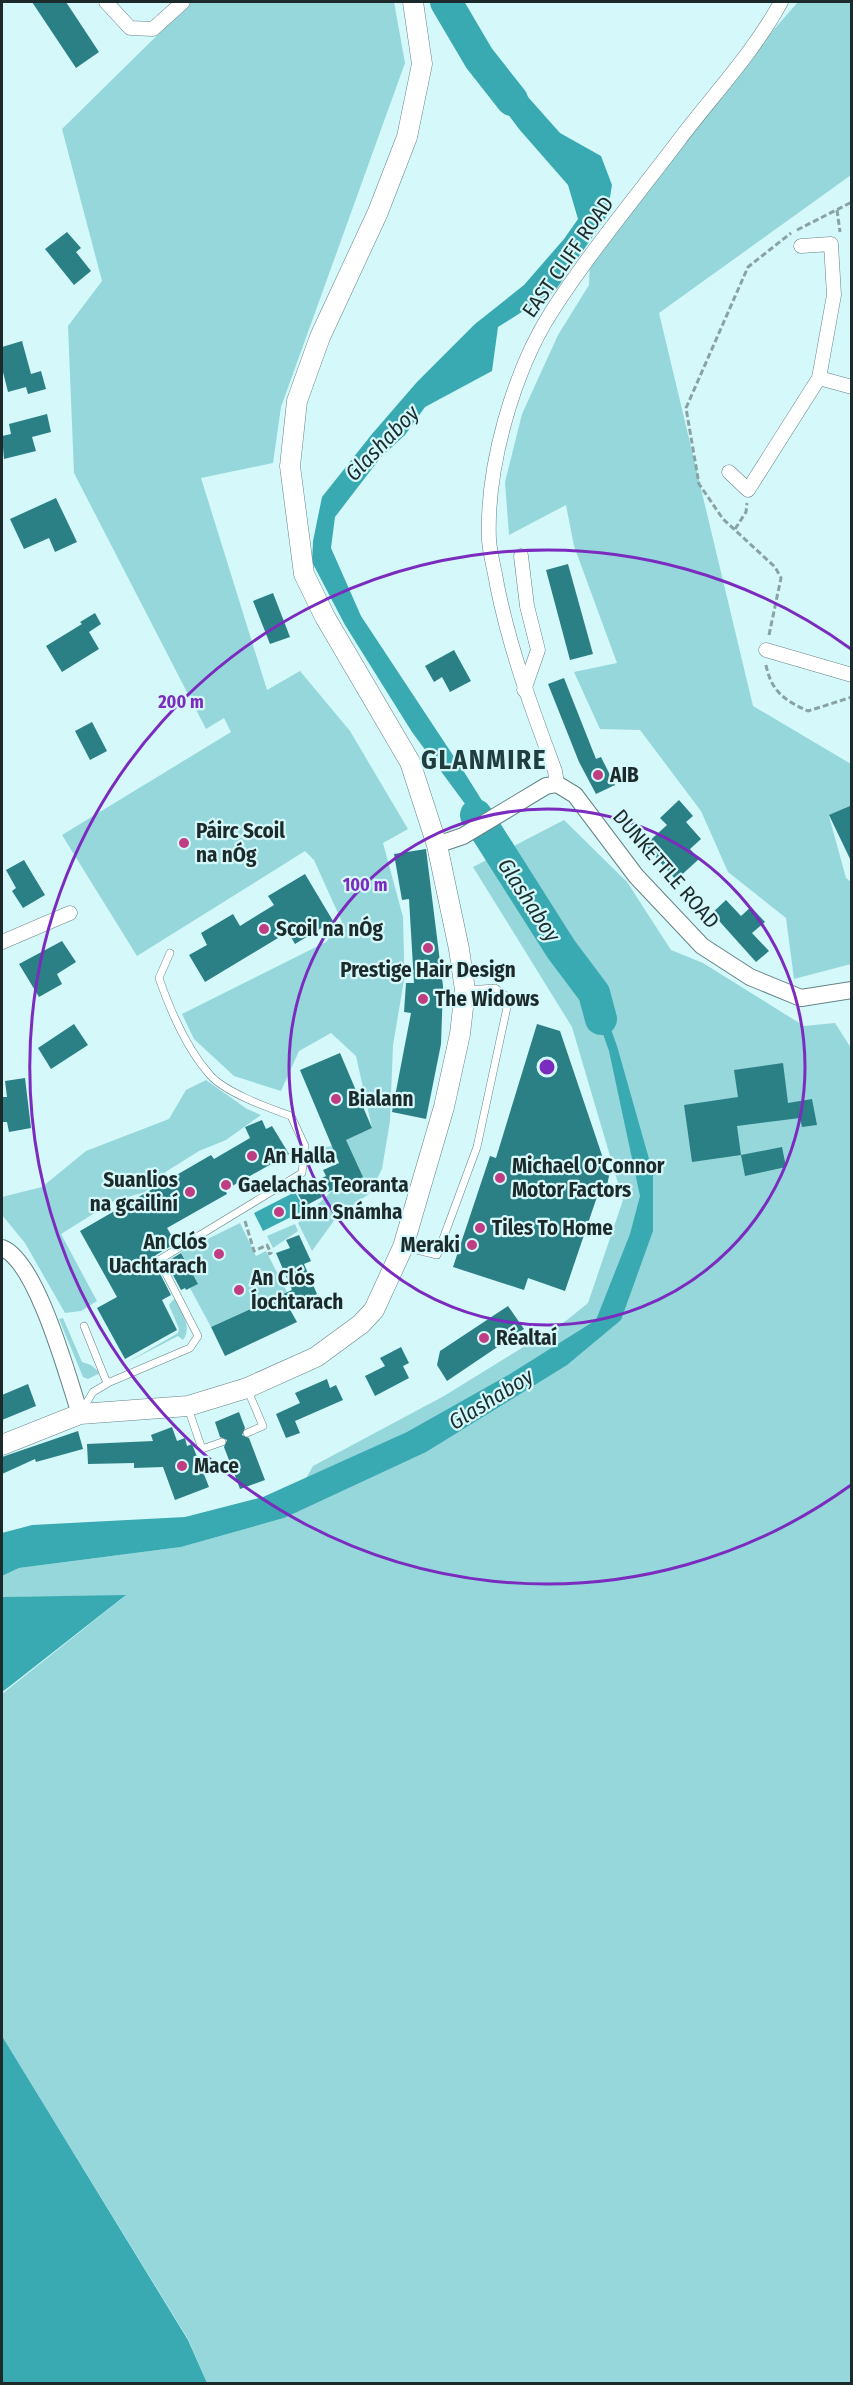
<svg xmlns="http://www.w3.org/2000/svg" width="853" height="2385" viewBox="0 0 853 2385" font-family="'Fira Sans Condensed',sans-serif">
	<style>
		.green { fill: #96d7db }
		.water { fill: #39aab1 }
		.lines { fill: none; stroke-linecap: round; stroke-linejoin: round }
		.river { stroke: #39aab1; stroke-width: 32 }
		.building { fill: #2b8085 }
		.service-casing { stroke: #648385; stroke-width: 8 }
		.minor-casing { stroke: #648385; stroke-width: 15 }
		.tertiary-casing { stroke: #648385; stroke-width: 18 }
		.secondary-casing { stroke: #648385; stroke-width: 21 }
		.path { stroke: #89a3a5; stroke-width: 3; stroke-dasharray: 6 3; stroke-linecap: butt }
		.service { stroke: #fff; stroke-width: 7 }
		.minor { stroke: #fff; stroke-width: 14 }
		.tertiary { stroke: #fff; stroke-width: 16 }
		.secondary { stroke: #fff; stroke-width: 20 }
		.ring { fill: none; stroke: #7b2cbf; stroke-width: 3 }
		.poi-dot { fill: #c03d84; stroke: #d5f8fa; stroke-width: 2 }
		.labels { text-anchor: middle; dominant-baseline: central; stroke-width: 4.5; stroke-linejoin: round; paint-order: stroke }
		.street-label { font-size: 21px; fill: #1d2a2b; stroke: #d5f8fa }
		.poi-label { font-size: 21px; font-weight: bold; fill: #1d2a2b; stroke: #d5f8fa; text-anchor: start }
		.water-label { font-size: 22px; font-style: italic; fill: #1a2e30; stroke: #d5f8fa }
		.district-label { font-size: 27px; font-weight: bold; letter-spacing: 1.5px; fill: #203e40; stroke: #d5f8fa }
		.centre { fill: #7b2cbf; stroke: #d5f8fa; stroke-width: 3 }
		.ring-label { font-size: 18px; text-anchor: middle; font-weight: bold; fill: #7b2cbf; stroke: #d5f8fa; stroke-width: 4.5; stroke-linejoin: round; paint-order: stroke }
	</style>
	<rect width="100%" height="100%" fill="#d5f8fa"/>
	<g class="green">
		<polygon points="191,2 394,2 405,63 281,407 273,463 201,478 267,690 300,671 350,731 408,829 383,843 403,917 404,957 404,980 393,1045 390,1121 382,1169 369,1194 338,1215 312,1251 298,1223 333,1190 353,1157 325,1159 312,1149 332,1146 372,1128 356,1056 331,1033 299,1051 281,1091 234,1076 194,1039 182,1014 326,942 342,922 314,860 305,851 137,956 62,835 231,732 224,718 206,729 74,473 68,326 102,281 62,129"/>
		<polygon points="798,2 851,2 851,175 659,313 753,706 851,764 851,805 829,816 846,878 851,882 851,964 794,979 786,918 728,872 701,811 640,730 600,729 574,672 617,663 574,546 566,505 509,535 505,482 522,414 558,335 589,285 590,256 689,126"/>
		<polygon points="564,820 627,882 671,950 703,963 804,1026 835,1023 851,1048 851,2383 207,2383 188,2339 2,2036 2,1694 125,1596 2,1597 2,1576 19,1568 181,1547 284,1518 313,1466 444,1396 567,1320 588,1303 623,1200 572,1027 473,867"/>
		<polygon points="206,1080 247,1109 261,1115 226,1140 199,1151 167,1171 145,1192 114,1201 61,1234 97,1301 81,1311 65,1313 25,1243 2,1215 2,1197 42,1187 86,1151 169,1119 186,1090"/>
		<polygon points="240,1223 256,1256 266,1251 287,1292 211,1327 190,1288 197,1284 181,1252"/>
		<polygon points="295,1224 298,1231 273,1248 267,1236"/>
		<path d="M175,1298C181,1311 193,1327 183,1340L178,1336L126,1363L178,1333L179,1329L169,1305Z"/>
		<polygon points="63,1318 82,1362 91,1365 100,1373 88,1379 83,1377 59,1319"/>
	</g>
	<g class="water">
		<polygon points="495,60 560,133 601,156 612,185 607,216 555,291 498,327 492,371 425,407 405,435 381,457 335,517 331,548 361,616 466,775 592,977 617,1046 653,1173 653,1231 621,1320 567,1365 426,1452 284,1518 181,1547 19,1568 2,1576 2,1533 32,1525 185,1517 263,1497 407,1432 510,1374 596,1320 630,1234 640,1196 609,1051 584,980 499,850 412,732 345,625 312,562 313,541 322,497 372,434 417,382 475,324 524,285 564,239 578,219 568,185 519,129 477,73"/>
		<polygon points="295,1192 305,1210 263,1231 254,1213"/>
		<polygon points="126,1595 10,1686 2,1692 2,1597"/>
		<polygon points="2,2036 188,2340 207,2383 2,2383"/>
	</g>
	<g class="lines">
		<g class="river">
			<polyline points="446,2 479,58 512,100"/>
			<polyline points="476,815 561,949 594,993 601,1019"/>
		</g>
	</g>
	<g class="building">
		<polygon points="32,2 66,2 99,52 76,68"/>
		<polygon points="67,232 81,248 76,252 91,271 74,285 45,249"/>
		<polygon points="22,341 31,374 41,371 46,389 28,394 26,387 8,392 2,368 2,347"/>
		<polygon points="47,414 51,432 32,437 36,451 4,459 2,436 11,434 9,424"/>
		<polygon points="56,498 77,542 55,552 49,538 24,549 10,519"/>
		<polygon points="568,564 593,654 570,660 546,570"/>
		<polygon points="273,593 290,637 270,644 253,601"/>
		<polygon points="95,613 101,624 89,632 99,649 62,672 46,646 82,624 80,622"/>
		<polygon points="454,650 471,681 450,692 442,677 434,682 425,666"/>
		<polygon points="564,678 596,759 601,757 615,785 596,794 579,762 548,684"/>
		<polygon points="92,722 107,751 90,760 75,731"/>
		<polygon points="679,800 693,816 686,822 701,839 690,849 699,859 676,880 645,845 667,825 660,818"/>
		<polygon points="852,805 852,863 829,815"/>
		<polygon points="426,849 443,986 441,1044 426,1119 392,1112 411,1013 404,1012 406,983 414,983 409,899 402,900 394,854"/>
		<polygon points="24,860 45,895 23,908 12,891 16,888 6,870"/>
		<polygon points="305,874 333,921 295,944 288,932 205,982 189,955 207,945 201,933 233,914 240,926 274,905 268,896"/>
		<polygon points="726,900 741,916 751,907 765,922 752,933 769,951 756,962 712,913"/>
		<polygon points="62,941 76,962 57,974 62,984 39,997 19,964"/>
		<polygon points="74,1024 88,1045 51,1069 38,1048"/>
		<polygon points="537,1024 560,1031 609,1176 606,1190 600,1188 565,1291 528,1278 524,1290 453,1267 490,1156 496,1158"/>
		<polygon points="340,1053 372,1128 346,1140 363,1177 321,1195 322,1197 305,1206 296,1191 326,1176 323,1170 339,1163 300,1070"/>
		<polygon points="783,1063 788,1103 812,1099 817,1125 802,1127 800,1118 737,1126 741,1155 692,1162 684,1105 738,1097 734,1070"/>
		<polygon points="25,1078 31,1128 9,1132 7,1122 2,1122 2,1097 7,1097 5,1081"/>
		<polygon points="262,1120 266,1129 272,1126 289,1154 225,1190 227,1194 167,1228 176,1243 156,1255 153,1260 171,1295 162,1300 177,1330 125,1359 97,1308 117,1297 80,1231 211,1155 214,1159 250,1138 245,1127"/>
		<polygon points="782,1147 786,1167 745,1176 741,1155"/>
		<polygon points="299,1235 311,1261 304,1264 317,1294 288,1306 297,1322 225,1356 211,1327 292,1290 276,1253 290,1248 286,1240"/>
		<polygon points="181,1253 198,1284 186,1290 185,1288 181,1290 166,1262"/>
		<polygon points="508,1306 524,1329 447,1381 437,1365 440,1351"/>
		<polygon points="401,1347 409,1363 403,1366 409,1378 375,1396 365,1376 385,1366 380,1358"/>
		<polygon points="327,1379 330,1388 336,1385 343,1400 295,1421 300,1433 286,1438 276,1414 300,1403 295,1393"/>
		<polygon points="28,1384 36,1406 2,1420 2,1395"/>
		<polygon points="239,1412 245,1428 242,1435 249,1438 265,1480 240,1489 224,1447 227,1440 220,1437 215,1422"/>
		<polygon points="172,1427 177,1441 185,1438 187,1446 192,1444 209,1487 175,1500 163,1467 134,1468 134,1463 88,1464 87,1444 153,1441 151,1435"/>
		<polygon points="78,1431 83,1449 36,1462 35,1459 2,1474 2,1457"/>
	</g>
	<g class="lines">
		<defs>
			<g id="service">
				<polyline points="405,1247 437,1255 477,1147 509,998 495,988 467,990"/>
				<polyline points="84,1326 107,1383"/>
				<polyline points="188,1408 202,1449 222,1442"/>
				<path d="M82,1410L93,1392L110,1382L190,1348L198,1336L159,1260L302,1173L305,1146L291,1116C269,1108 226,1093 210,1075C187,1049 170,1010 159,978L170,953"/>
				<polyline points="247,1433 263,1426 248,1391"/>
			</g>
			<g id="minor">
				<polyline points="106,2 130,28 153,29 183,2"/>
				<polyline points="819,378 852,387"/>
				<polyline points="729,472 748,490 819,378 834,295 831,244 801,246"/>
				<polyline points="521,556 527,606 538,650 524,690"/>
				<polyline points="766,650 852,675"/>
				<path d="M557,784L555,771C532,709 510,650 497,585C495,571 490,555 489,540C486,468 513,372 552,311C590,252 636,197 679,140C713,95 754,52 781,2"/>
				<polyline points="2,942 70,913"/>
			</g>
			<g id="tertiary">
				<polyline points="437,845 463,836 546,786 557,784 575,795 636,876 702,946 750,977 801,998 852,990"/>
				<path d="M2,1248C37,1261 68,1378 80,1414"/>
			</g>
			<polyline id="secondary" points="2,1445 80,1414 188,1406 247,1388 316,1357 361,1324 374,1310 403,1247 444,1107 460,1034 465,990 459,949 437,845 410,762 325,617 304,574 290,466 297,401 320,337 378,212 407,137 422,64 413,2"/>
		</defs>
		<use href="#service" class="service-casing"/>
		<use href="#minor" class="minor-casing"/>
		<use href="#tertiary" class="tertiary-casing"/>
		<use href="#secondary" class="secondary-casing"/>
		<g class="path">
			<polyline points="837,210 840,232"/>
			<polyline points="797,230 852,202"/>
			<polyline points="735,529 746,512 747,503"/>
			<polyline points="769,635 781,578 775,567 723,519 699,484 686,408 748,267 791,233"/>
			<path d="M766,665C771,691 785,701 808,711L852,697"/>
			<polyline points="245,1221 254,1251 267,1245 271,1253 268,1254"/>
		</g>
		<use href="#service" class="service"/>
		<use href="#minor" class="minor"/>
		<use href="#tertiary" class="tertiary"/>
		<use href="#secondary" class="secondary"/>
	</g>
	<g class="ring">
		<circle cx="547" cy="1067" r="258"/>
		<path d="M851 1485A517 517 0 1 1 851 649"/>
	</g>
	<g class="poi-dot">
		<circle cx="598" cy="775" r="6"/>
		<circle cx="184" cy="843" r="6"/>
		<circle cx="264" cy="929" r="6"/>
		<circle cx="428" cy="948" r="6"/>
		<circle cx="423" cy="999" r="6"/>
		<circle cx="336" cy="1099" r="6"/>
		<circle cx="252" cy="1156" r="6"/>
		<circle cx="500" cy="1178" r="6"/>
		<circle cx="226" cy="1185" r="6"/>
		<circle cx="190" cy="1192" r="6"/>
		<circle cx="279" cy="1212" r="6"/>
		<circle cx="480" cy="1228" r="6"/>
		<circle cx="472" cy="1245" r="6"/>
		<circle cx="219" cy="1254" r="6"/>
		<circle cx="239" cy="1290" r="6"/>
		<circle cx="484" cy="1338" r="6"/>
		<circle cx="182" cy="1466" r="6"/>
	</g>
	<g class="labels">
		<g class="street-label">
			<text transform="translate(568 257) rotate(-55)">EAST CLIFF ROAD</text>
			<text transform="translate(666 869) rotate(49)">DUNKETTLE ROAD</text>
		</g>
		<g class="poi-label">
			<text x="610" y="775">AIB</text>
			<text x="196" y="831">Páirc Scoil<tspan x="196" dy="24">na nÓg</tspan></text>
			<text x="276" y="929">Scoil na nÓg</text>
			<text x="428" y="970" text-anchor="middle">Prestige Hair Design</text>
			<text x="435" y="999">The Widows</text>
			<text x="348" y="1099">Bialann</text>
			<text x="264" y="1156">An Halla</text>
			<text x="512" y="1166">Michael O'Connor<tspan x="512" dy="24">Motor Factors</tspan></text>
			<text x="178" y="1180" text-anchor="end">Suanlios<tspan x="178" dy="24">na gcailiní</tspan></text>
			<text x="238" y="1185">Gaelachas Teoranta</text>
			<text x="291" y="1212">Linn Snámha</text>
			<text x="492" y="1228">Tiles To Home</text>
			<text x="207" y="1242" text-anchor="end">An Clós<tspan x="207" dy="24">Uachtarach</tspan></text>
			<text x="460" y="1245" text-anchor="end">Meraki</text>
			<text x="251" y="1278">An Clós<tspan x="251" dy="24">Íochtarach</tspan></text>
			<text x="496" y="1338">Réaltaí</text>
			<text x="194" y="1466">Mace</text>
		</g>
		<g class="water-label">
			<text transform="translate(382 443) rotate(-46)">Glashaboy</text>
			<text transform="translate(529 900) rotate(57)">Glashaboy</text>
			<text transform="translate(491 1399) rotate(-32)">Glashaboy</text>
		</g>
		<g class="district-label">
			<text x="484" y="760">GLANMIRE</text>
		</g>
	</g>
	<circle cx="547" cy="1067" r="9" class="centre"/>
	<g class="ring-label">
		<text x="181" y="708">200 m</text>
		<text x="365" y="891">100 m</text>
	</g>
	<rect width="853" height="2385" fill="none" stroke="#1d2a2b" stroke-width="6"/>
</svg>
